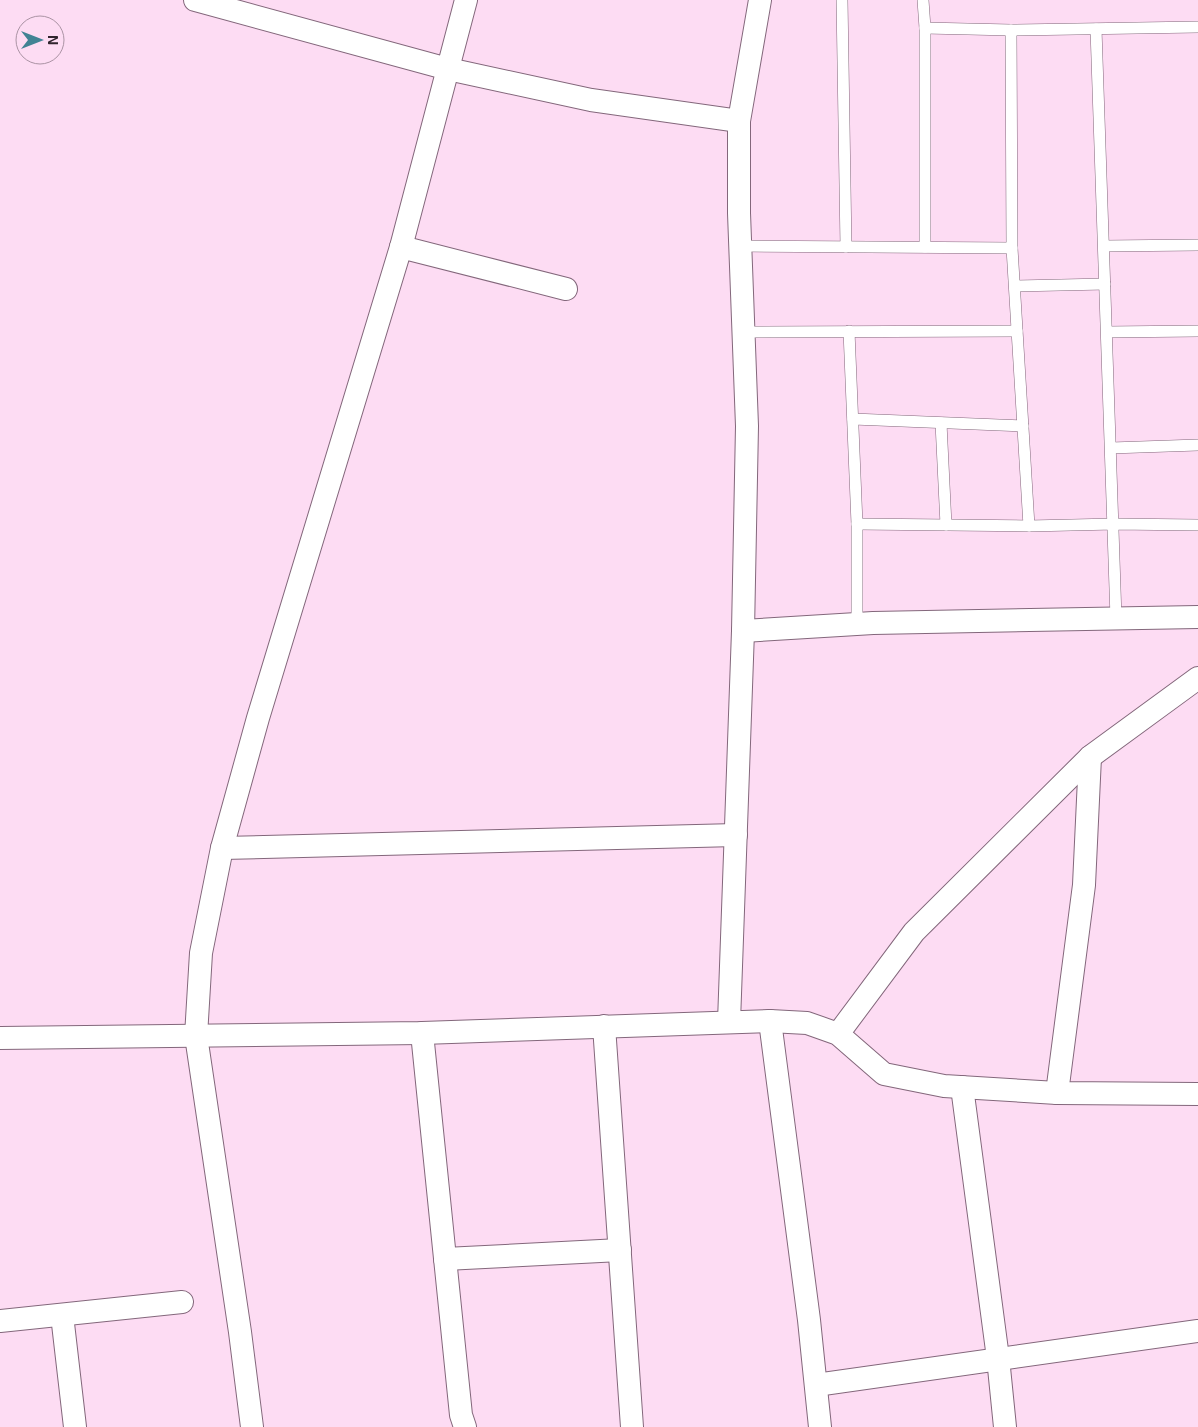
<svg xmlns="http://www.w3.org/2000/svg" width="1198" height="1427" viewBox="0 0 1198 1427" font-family="'Exo 2',sans-serif">
	<style>
		.lines { fill: none; stroke-linecap: round; stroke-linejoin: round }
		.service-casing { stroke: #83677b; stroke-width: 12 }
		.minor-casing { stroke: #83677b; stroke-width: 24 }
		.service { stroke: #fff; stroke-width: 11 }
		.minor { stroke: #fff; stroke-width: 22 }
	</style>
	<rect width="100%" height="100%" fill="#fddcf3"/>
	<g class="lines">
		<defs>
			<g id="service">
				<polyline points="842,0 846,247"/>
				<polyline points="923,0 925,28 925,247"/>
				<polyline points="925,28 1011,30 1198,27"/>
				<polyline points="1096,29 1116,618"/>
				<polyline points="1011,30 1012,248 1029,526"/>
				<polyline points="740,246 1012,248"/>
				<polyline points="1104,246 1198,245"/>
				<polyline points="1015,286 1105,284"/>
				<polyline points="849,331 857,524 857,624"/>
				<polyline points="743,332 1017,331"/>
				<polyline points="1107,332 1198,331"/>
				<polyline points="853,419 1023,426"/>
				<polyline points="941,423 946,525"/>
				<polyline points="1111,448 1198,445"/>
				<polyline points="857,524 1029,526 1114,524 1198,525"/>
			</g>
			<g id="minor">
				<polyline points="195,0 448,69 591,100 739,121"/>
				<polyline points="401,247 566,289"/>
				<polyline points="743,631 873,623 1198,617"/>
				<polyline points="222,848 736,835"/>
				<polyline points="770,1021 809,1320 820,1427"/>
				<polyline points="729,1022 743,631 747,426 739,213 739,121 760,0"/>
				<polyline points="604,1026 632,1427"/>
				<polyline points="422,1033 461,1415 465,1427"/>
				<polyline points="838,1034 914,932 1090,757 1198,678"/>
				<polyline points="0,1038 422,1033 770,1021 807,1023 838,1034 884,1074 944,1086 1057,1093 1198,1094"/>
				<polyline points="962,1087 998,1358 1005,1427"/>
				<polyline points="1057,1093 1084,885 1090,757"/>
				<polyline points="445,1259 620,1250"/>
				<polyline points="62,1315 75,1427"/>
				<polyline points="0,1321 182,1302"/>
				<polyline points="816,1385 1198,1331"/>
				<polyline points="252,1427 240,1332 196,1036 201,953 222,848 258,718 401,247 466,0"/>
			</g>
		</defs>
		<use href="#service" class="service-casing"/>
		<use href="#minor" class="minor-casing"/>
		<use href="#service" class="service"/>
		<use href="#minor" class="minor"/>
	</g>
	<g transform="translate(40 40) rotate(90)"><circle r="24" fill="#fddcf3" stroke="#ab93a4"/>
	<path d="M0-4L9 19L0 12L-9 19Z" fill="#418394"/>
	<text y="-8" font-size="14" font-weight="bold" text-anchor="middle" fill="#31252e">N</text>
	</g>
</svg>
